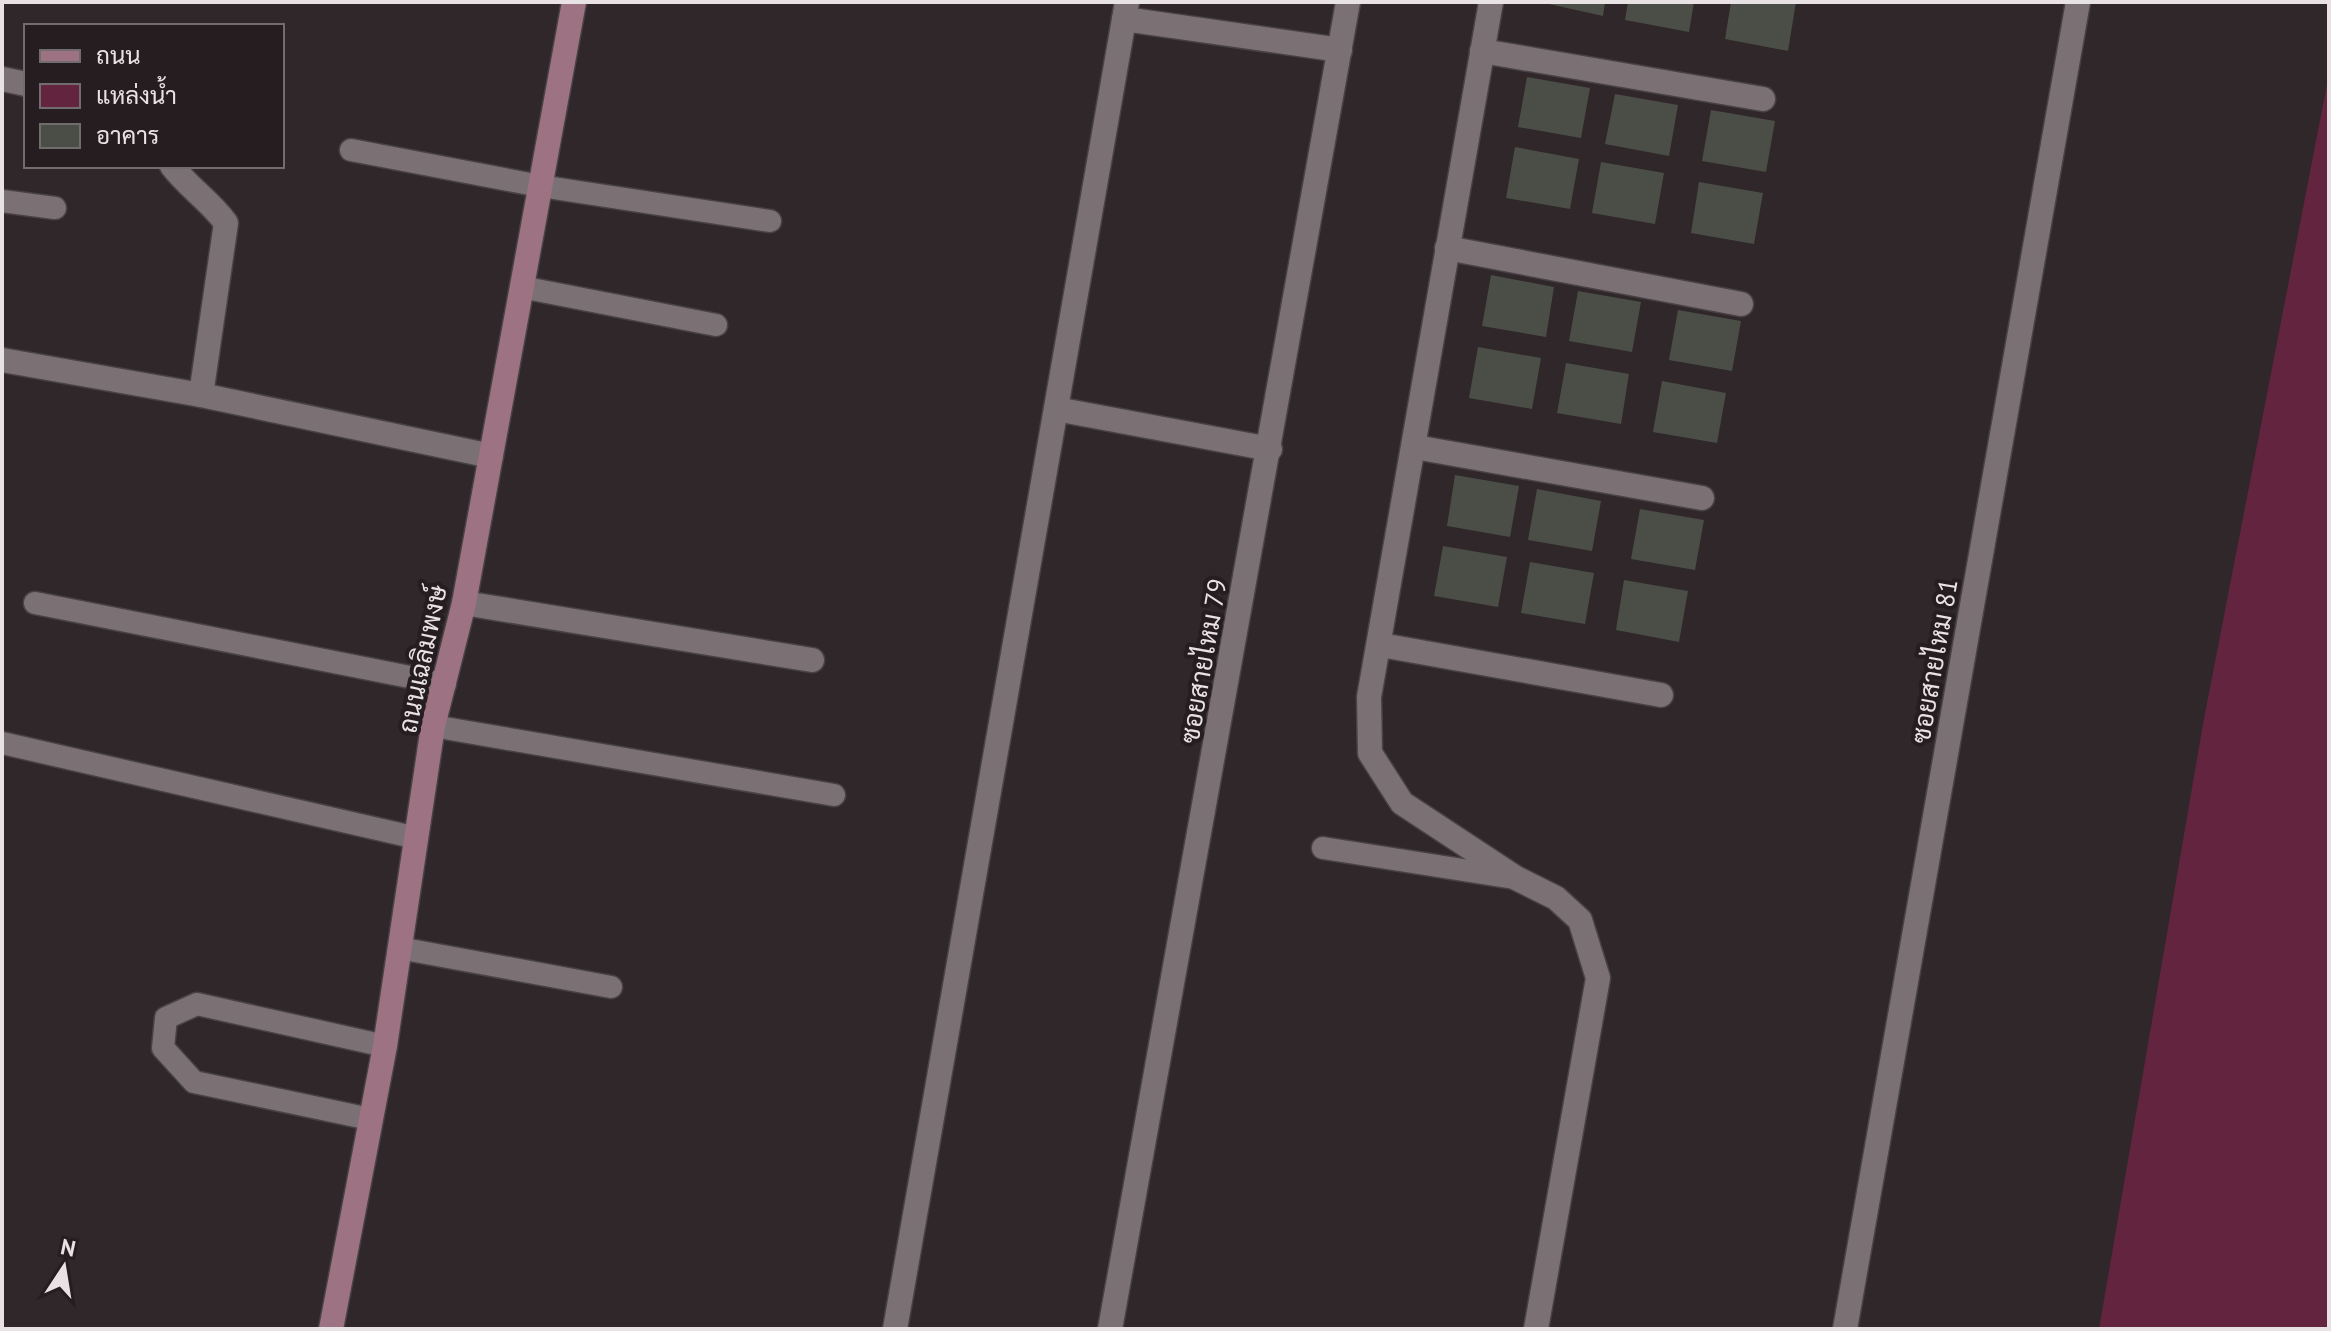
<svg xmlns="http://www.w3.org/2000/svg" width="2331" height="1331" viewBox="0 0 2331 1331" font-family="'PT Sans',Sarabun,sans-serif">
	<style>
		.water { fill: #63243f }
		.building { fill: #4b4e46 }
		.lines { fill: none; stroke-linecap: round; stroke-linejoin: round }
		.lane-casing { stroke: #494244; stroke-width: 25 }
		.street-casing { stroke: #494244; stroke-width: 27 }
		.secondary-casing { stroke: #494244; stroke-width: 27 }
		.lane { stroke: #7b7174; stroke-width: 22 }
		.street { stroke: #7b7174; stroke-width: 24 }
		.secondary { stroke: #9d7282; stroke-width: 24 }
		.labels { text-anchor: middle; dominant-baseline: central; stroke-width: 8; stroke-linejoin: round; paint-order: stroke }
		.street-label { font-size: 26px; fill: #e8e2e4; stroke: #251d20 }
	</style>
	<rect width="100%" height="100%" fill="#2f272a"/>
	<polygon class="water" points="2329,74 2329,1329 2099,1329 2203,724"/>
	<g class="building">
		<polygon points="1540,2 1605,2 1603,16"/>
		<polygon points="1628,2 1694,2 1689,32 1625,20"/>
		<polygon points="1731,2 1796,2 1788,51 1725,39"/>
		<polygon points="1527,77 1590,88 1581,138 1518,127"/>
		<polygon points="1615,94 1678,105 1669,156 1605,144"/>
		<polygon points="1711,110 1775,121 1766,172 1702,161"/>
		<polygon points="1515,147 1579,159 1570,209 1506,198"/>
		<polygon points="1601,162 1664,173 1655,224 1592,213"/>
		<polygon points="1699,182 1763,193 1754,244 1691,233"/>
		<polygon points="1491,275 1554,287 1546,337 1482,326"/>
		<polygon points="1578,291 1641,302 1632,352 1569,341"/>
		<polygon points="1678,310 1741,321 1732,371 1669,360"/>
		<polygon points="1478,347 1541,358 1532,409 1469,398"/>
		<polygon points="1566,363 1629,374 1621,424 1557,413"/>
		<polygon points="1662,381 1726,393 1717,443 1653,432"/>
		<polygon points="1455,475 1519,486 1510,537 1447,526"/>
		<polygon points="1537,489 1601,501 1592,551 1528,540"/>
		<polygon points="1640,509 1704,520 1695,570 1631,559"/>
		<polygon points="1443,546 1507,557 1498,607 1434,596"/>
		<polygon points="1530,562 1594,573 1585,624 1521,613"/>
		<polygon points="1624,580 1688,591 1679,642 1616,630"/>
	</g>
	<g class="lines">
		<defs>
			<g id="lane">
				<polyline points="351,150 540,186 770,221"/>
				<polyline points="2,201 55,208"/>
				<polyline points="521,287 716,325"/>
				<polyline points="35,603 445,684"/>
				<polyline points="433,726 834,795"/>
				<polyline points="2,743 417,838"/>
				<polyline points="1323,848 1514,878"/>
				<polyline points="399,948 611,987"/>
				<polyline points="370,1119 194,1082 163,1048 166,1018 197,1004 385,1046"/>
			</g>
			<g id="street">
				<polyline points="1491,2 1369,697 1370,753 1402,803 1516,878 1556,898 1580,920 1598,978 1536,1329"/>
				<polyline points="1124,19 1340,50"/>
				<polyline points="1482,51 1763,99"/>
				<polyline points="2,79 26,84"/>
				<path d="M172,166C189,188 210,201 226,223L201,395"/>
				<polyline points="1447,248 1741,304"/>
				<polyline points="2,360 201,395 491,456"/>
				<polyline points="1056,409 1270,449"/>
				<polyline points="1415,447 1702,498"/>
				<polyline points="464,603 812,660"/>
				<polyline points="1381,645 1661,695"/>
				<polyline points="895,1329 1127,2"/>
				<polyline points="1110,1329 1348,2"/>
				<polyline points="1845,1329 2078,2"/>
			</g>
			<polyline id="secondary" points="331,1329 385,1046 433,726 464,603 574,2"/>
		</defs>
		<use href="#lane" class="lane-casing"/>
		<use href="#street" class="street-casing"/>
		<use href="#secondary" class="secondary-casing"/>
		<use href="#lane" class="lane"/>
		<use href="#street" class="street"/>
		<use href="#secondary" class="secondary"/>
	</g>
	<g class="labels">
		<g class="street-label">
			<text transform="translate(422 659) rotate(-78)">ถนนเฉลิมพงษ์</text>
			<text transform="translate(1203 661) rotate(-80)">ซอยสายไหม 79</text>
			<text transform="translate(1934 661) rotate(-80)">ซอยสายไหม 81</text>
		</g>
	</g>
	<rect width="2331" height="1331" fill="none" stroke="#e8e2e4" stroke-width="8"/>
	<rect x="24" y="24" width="260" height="144" fill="#251d20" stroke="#736c6e" stroke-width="2"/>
	<rect x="40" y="50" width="40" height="12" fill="#9d7282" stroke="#736c6e" stroke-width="2"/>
	<text x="96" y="64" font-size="24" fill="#e8e2e4">ถนน</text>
	<rect x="40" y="84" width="40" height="24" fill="#63243f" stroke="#736c6e" stroke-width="2"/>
	<text x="96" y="104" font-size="24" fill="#e8e2e4">แหล่งน้ำ</text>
	<rect x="40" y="124" width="40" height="24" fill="#4b4e46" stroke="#736c6e" stroke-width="2"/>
	<text x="96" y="144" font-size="24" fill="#e8e2e4">อาคาร</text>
	<g transform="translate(64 1267) rotate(12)" stroke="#251d20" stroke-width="6" paint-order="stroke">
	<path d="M0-6L14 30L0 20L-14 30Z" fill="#e8e2e4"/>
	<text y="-12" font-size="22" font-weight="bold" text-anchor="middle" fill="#e8e2e4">N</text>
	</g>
</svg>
